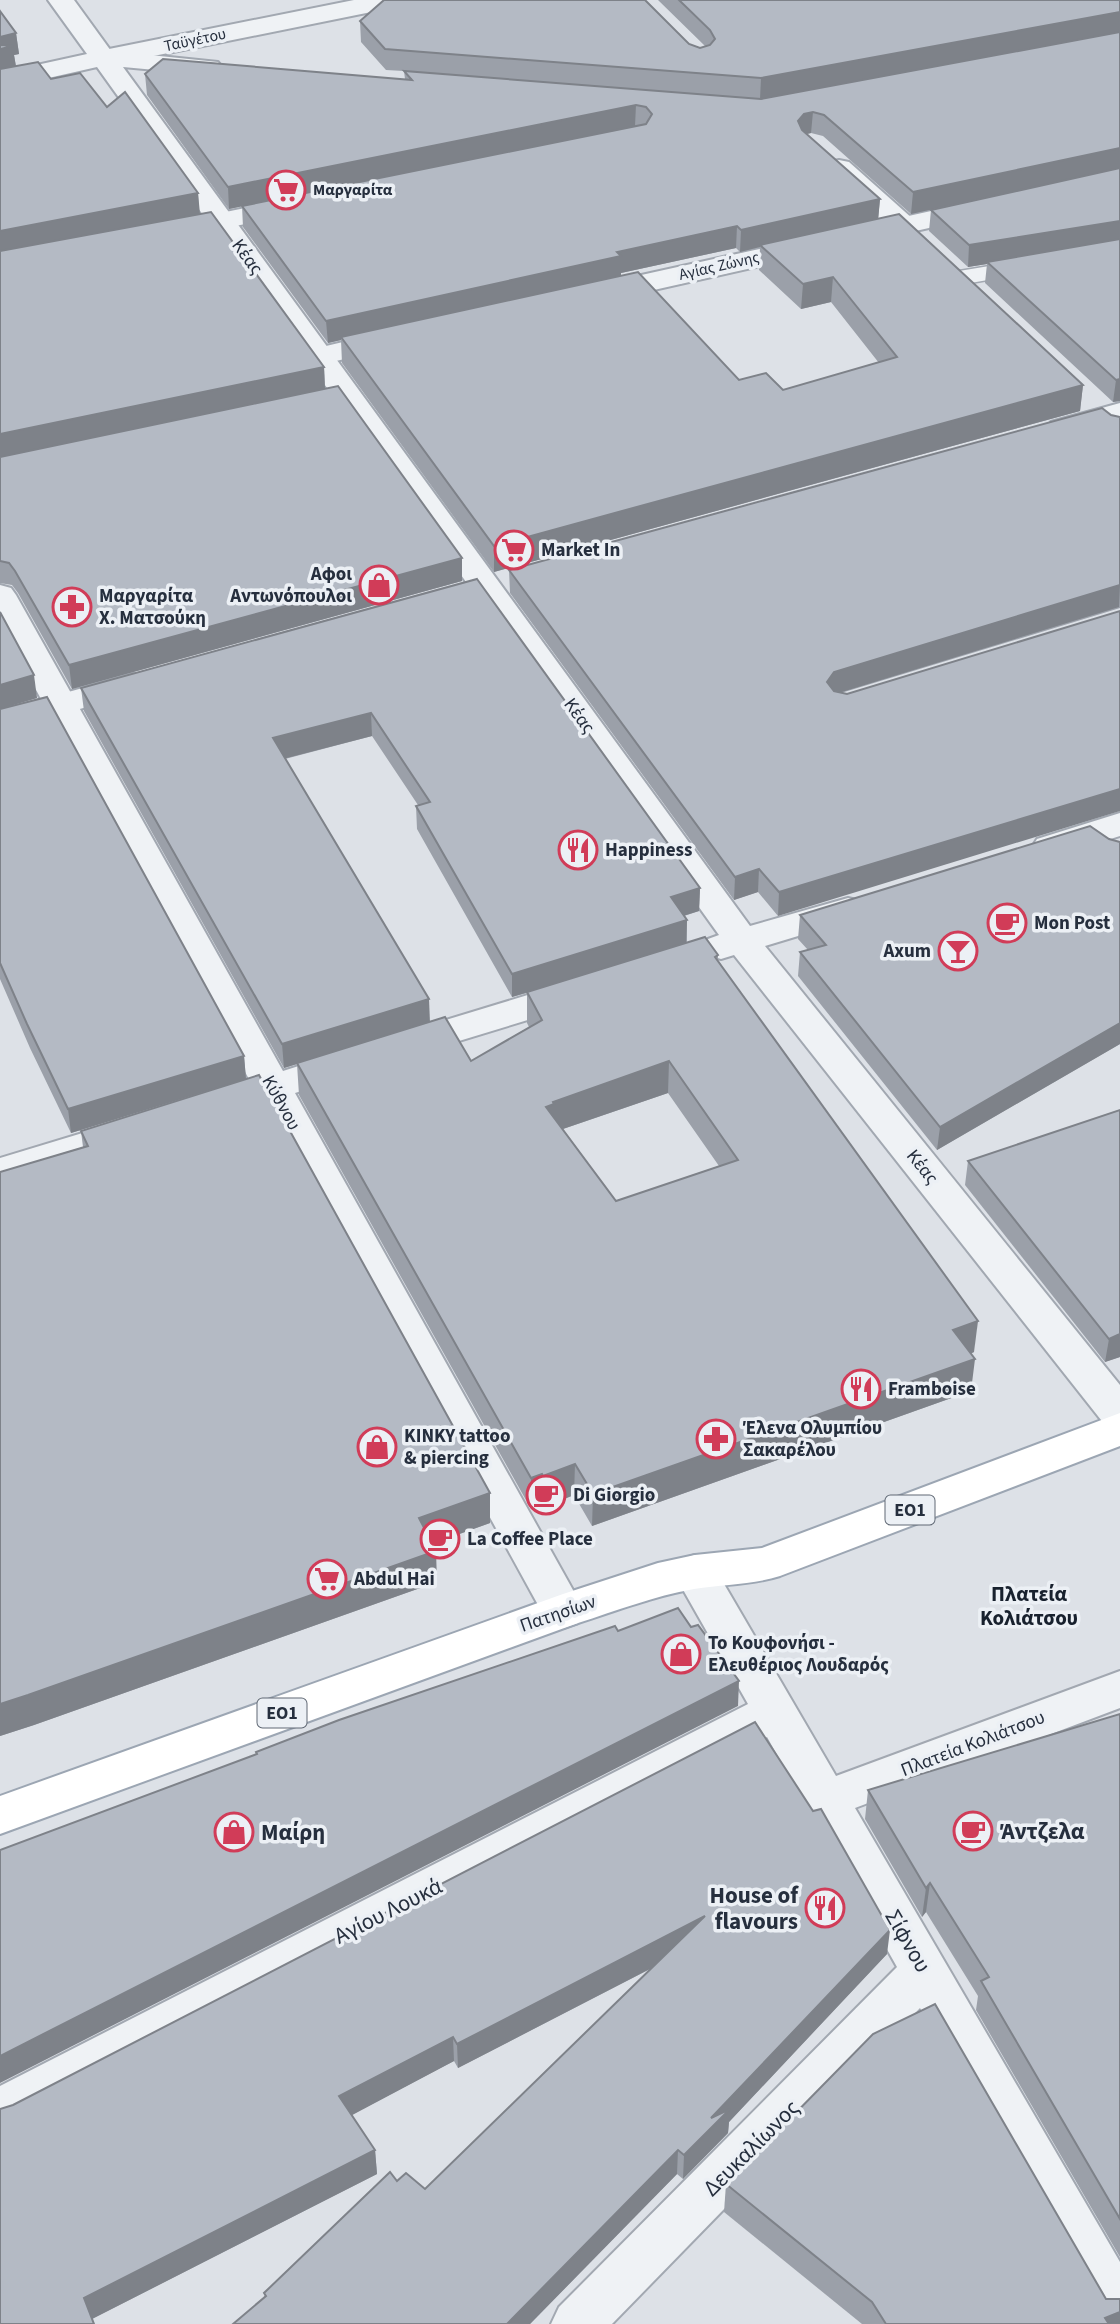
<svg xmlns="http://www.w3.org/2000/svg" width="1120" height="2324" viewBox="0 0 1120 2324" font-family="'Source Sans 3',sans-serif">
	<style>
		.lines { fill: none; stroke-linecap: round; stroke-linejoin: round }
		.service-casing { stroke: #a2a8b1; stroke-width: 3 }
		.pedestrian-casing { stroke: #a2a8b1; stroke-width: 4 }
		.minor-casing { stroke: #a2a8b1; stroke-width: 4 }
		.tertiary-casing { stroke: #a2a8b1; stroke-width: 4 }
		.primary-casing { stroke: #9ca6b3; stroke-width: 4 }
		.service { fill: #eff2f5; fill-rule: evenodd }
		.pedestrian { fill: #eff2f5; fill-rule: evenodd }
		.minor { fill: #eff2f5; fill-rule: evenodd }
		.tertiary { fill: #eff2f5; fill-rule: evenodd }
		.primary { fill: #fff; fill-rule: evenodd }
		.wall { fill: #9ba0a9; fill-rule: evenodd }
		.shaded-wall { fill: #7e8289 }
		.building { fill: #b4bac4; stroke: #7e8289; stroke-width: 2; fill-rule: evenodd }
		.labels { text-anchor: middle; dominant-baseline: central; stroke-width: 7; stroke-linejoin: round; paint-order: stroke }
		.far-street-label { font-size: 16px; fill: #262f3e; stroke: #ecf0f5 }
		.far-poi-label { font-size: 16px; font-weight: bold; fill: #262f3e; stroke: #ecf0f5; text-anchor: start }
		.shield { fill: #ecf0f5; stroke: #616975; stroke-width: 2 }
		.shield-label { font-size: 18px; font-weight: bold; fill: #262f3e }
		.street-label { font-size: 19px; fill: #262f3e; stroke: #ecf0f5 }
		.poi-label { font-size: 19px; font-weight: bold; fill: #262f3e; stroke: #ecf0f5; text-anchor: start }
		.neighbourhood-label { font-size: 21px; font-weight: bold; fill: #18212e; stroke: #ecf0f5 }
		.near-poi-label { font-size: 23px; font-weight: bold; fill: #262f3e; stroke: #ecf0f5; text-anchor: start }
		.near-street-label { font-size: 23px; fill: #262f3e; stroke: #ecf0f5 }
	</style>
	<rect width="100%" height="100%" fill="#dde1e7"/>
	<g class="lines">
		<defs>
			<polygon id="service" points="1026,260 1034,262 1038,267 1034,272 959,285 951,283 947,278 951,273 959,271"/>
			<g id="pedestrian">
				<polygon points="839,160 849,162 913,219 917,225 913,231 903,233 893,231 829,174 825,168 829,162"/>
				<polygon points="294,198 304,200 308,206 304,212 221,229 211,227 207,221 211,215"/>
			</g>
			<g id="minor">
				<polygon points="354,0 404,0 400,5 391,8 104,66 95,63 91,58 95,53 104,50"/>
				<polygon points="981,200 991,202 995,208 991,214 596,303 586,300 582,294 586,288 596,285"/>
				<polygon points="394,330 404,333 408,339 404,345 319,365 309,362 304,356 309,350"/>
				<polygon points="1120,403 1120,421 1062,437 1051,434 1047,428 1051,422"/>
				<polygon points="133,674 145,677 149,684 145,691 0,731 0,711"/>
				<polygon points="695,1555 710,1560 836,1776 1120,1671 1120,1708 855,1808 1120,2262 1120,2324 1100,2324 920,2008 612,2324 551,2324 559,2307 897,1967 767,1737 17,2127 0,2133 0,2086 748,1704 673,1572 680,1560"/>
			</g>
			<g id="tertiary">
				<polygon points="48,0 74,0 111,51 218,62 222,67 218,72 209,75 123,67 750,926 848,898 861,901 866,909 861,917 765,946 1120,1385 1120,1429 1105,1425 734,955 721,959 708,955 703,947 708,939 719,935 97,67 0,89 0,73 87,54"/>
				<polygon points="0,585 11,588 16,595 283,1071 346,1051 359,1055 365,1064 359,1073 295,1093 578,1599 585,1611 578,1623 563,1628 548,1623 263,1104 216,1118 203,1114 197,1105 203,1096 250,1081 0,624"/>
				<polygon points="1120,813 1120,836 1049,858 1037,855 1032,847 1037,839"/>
				<polygon points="577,980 590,983 595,992 590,1001 403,1058 390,1055 384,1046 390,1037"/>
				<polygon points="132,1118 145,1122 151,1131 145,1140 0,1185 0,1158"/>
			</g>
			<path id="primary" d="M1120,1413V1446L780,1576C752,1585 723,1584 694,1589C654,1596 616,1611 578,1623L0,1834V1796L563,1594L658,1563L695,1555L762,1548Z"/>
		</defs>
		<use href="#service" class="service-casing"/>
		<use href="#pedestrian" class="pedestrian-casing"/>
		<use href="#minor" class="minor-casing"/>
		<use href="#tertiary" class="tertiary-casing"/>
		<use href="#primary" class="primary-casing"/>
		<use href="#service" class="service"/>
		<use href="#pedestrian" class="pedestrian"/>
		<use href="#minor" class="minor"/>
		<use href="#tertiary" class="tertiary"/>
		<use href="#primary" class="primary"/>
	</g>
	<g class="wall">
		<path d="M658,0H1120L761,99L1120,32V401L1113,402L985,283L987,264L968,267L929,231L931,210L1041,185L911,214L823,136L811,133L807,134L880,199L878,219L1083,385L1080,411L494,572L342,363L341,340L328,343L243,227L242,206L229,209L147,95L145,74L405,79L404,71L386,70L361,42L360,21L689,44L700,48L705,46ZM760,247L759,270L801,309L831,302L879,363L783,390L739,380L621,275V273L736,248L740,252Z"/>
		<polygon points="0,11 16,33 19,54 14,55 16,66 51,79 107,107 198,193 199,214 324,367 325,389 462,581 72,689 18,593 12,585 0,583"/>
		<polygon points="1111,415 1120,417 1120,608 841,693 778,916 758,892 734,900 510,593 509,570"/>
		<path d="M477,579L700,888L699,911L684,916L687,920V943L718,955V960L974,1352L970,1354L971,1391L592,1526L574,1495L544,1507L542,1505L531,1509L299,1095L297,1064L284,1068L84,711L81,688ZM372,736L418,805L416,806L417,829L512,997L527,993V1023L529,1027L471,1061L430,1022L285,759ZM668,1093L719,1166L616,1201L563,1129Z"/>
		<polygon points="0,612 37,698 6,707 244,1056 246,1079 71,1133 30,1048 0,979"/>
		<polygon points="1109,839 1120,842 1120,1044 937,1150 798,976 800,952 808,950 798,939 800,915"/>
		<polygon points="1120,1110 1120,1357 1105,1362 965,1185 968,1161"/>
		<polygon points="81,1131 490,1493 490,1523 432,1544 437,1582 34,1725 0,1736 0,1172 83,1147"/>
		<polygon points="1120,1714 1120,2257 976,2010 978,1996 926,1912 922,1917 865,1819 868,1790"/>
		<polygon points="755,1722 887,1954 729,2122 728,2133 683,2179 677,2174 530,2324 233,2324 265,2298 264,2293 397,2181 425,2189 652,1968 458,2068 454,2061 351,2115 375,2150 377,2174 92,2319 13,2105"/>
		<polygon points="726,2184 1106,2299 1120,2324 862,2324 724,2212"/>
	</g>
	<g class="shaded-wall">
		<polygon points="1120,12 1120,32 760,99 761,78"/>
		<polygon points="16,33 19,54 14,55 16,67 0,71 0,37"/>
		<polygon points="636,105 635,126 229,209 228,187"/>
		<polygon points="813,112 811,133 802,135 798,121 804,114"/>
		<polygon points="1120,148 1120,168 911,214 913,192"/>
		<polygon points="198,193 200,214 0,253 0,231"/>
		<polygon points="880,199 878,221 760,245 760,247 740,252 741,230"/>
		<polygon points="1120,221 1120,242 987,262 987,264 968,267 969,245"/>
		<polygon points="737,226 736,248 621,273 621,278 341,337 341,340 328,343 326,321 617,252"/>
		<polygon points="833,277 831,302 801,309 803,284"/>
		<polygon points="324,367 325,389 0,457 0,434"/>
		<polygon points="1120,379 1120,401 1113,402 1116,380"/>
		<polygon points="1083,385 1080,411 494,572 494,546"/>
		<polygon points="462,558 462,581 72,689 69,665"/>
		<polygon points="1120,585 1119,607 832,695 827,682 834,672"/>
		<polygon points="34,675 37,698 0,709 0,685"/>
		<polygon points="371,713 372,736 275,761 273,738"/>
		<polygon points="1120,789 1120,811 778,916 779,892"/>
		<polygon points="759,869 758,892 734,900 735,877"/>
		<polygon points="700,888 699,911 670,920 671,897"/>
		<polygon points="687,920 686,944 512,997 512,974"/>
		<polygon points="429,999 430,1023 284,1068 282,1044"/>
		<polygon points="1120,1023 1120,1044 937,1150 940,1127"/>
		<polygon points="244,1056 246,1079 71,1133 68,1109"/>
		<polygon points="669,1061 668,1093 554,1132 546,1107 553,1102"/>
		<polygon points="978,1321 974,1352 950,1362 953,1330"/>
		<polygon points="1120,1334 1120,1357 1105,1362 1109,1339"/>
		<polygon points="975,1359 971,1391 592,1526 593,1494"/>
		<polygon points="575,1464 574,1495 544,1507 543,1476"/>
		<polygon points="542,1474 542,1505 531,1509 531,1478"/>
		<polygon points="490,1493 490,1523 420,1548 419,1518"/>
		<polygon points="436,1551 437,1582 34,1725 0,1736 0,1704"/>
		<polygon points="739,1681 738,1706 0,2083 0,2056"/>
		<polygon points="930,1883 926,1912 922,1917 926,1888"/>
		<polygon points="705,1916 704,1941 458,2068 457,2044"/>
		<polygon points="890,1930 887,1954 729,2122 728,2133 683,2179 684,2155 711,2118"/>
		<polygon points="453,2037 454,2061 341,2121 339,2096"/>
		<polygon points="375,2150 377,2174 88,2321 84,2298"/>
		<polygon points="678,2150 677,2174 530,2324 507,2324"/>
		<polygon points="1120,2312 1120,2324 1104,2324 1105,2318"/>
	</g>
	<g class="building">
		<polygon points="384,0 645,0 689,44 700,48 710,45 715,39 710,30 679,0 1120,0 1120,12 761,78 385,49 360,21"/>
		<polygon points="0,11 16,33 0,37"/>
		<polygon points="1120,32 1120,148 913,192 824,115 813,112 804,114 798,121 802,130 880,199 741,230 737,226 617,252 621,256 326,321 242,206 646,124 652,114 646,107 636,105 228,187 145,74 163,59 412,80 404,71 761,99"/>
		<polygon points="0,45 13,46 0,49"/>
		<polygon points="38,62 51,79 80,73 107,107 125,92 198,193 0,231 0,69"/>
		<polygon points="1120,168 1120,221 969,245 931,210"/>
		<polygon points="211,212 324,367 0,434 0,251"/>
		<polygon points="899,214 1083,385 494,546 341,337 638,272 739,380 766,373 783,390 897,357 833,277 803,284 760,245"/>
		<polygon points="1120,239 1120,379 1116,380 987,262"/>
		<polygon points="338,386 462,558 69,665 15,571 9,563 0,561 0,457"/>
		<polygon points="1102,408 1111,415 1120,417 1120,585 834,672 827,682 834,691 847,694 1120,611 1120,789 779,892 759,869 735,877 509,570"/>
		<polygon points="477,579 700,888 671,897 687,920 512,974 416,806 430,802 371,713 273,738 429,999 282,1044 81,688"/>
		<polygon points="0,612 34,675 0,685"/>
		<polygon points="47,697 244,1056 68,1109 27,1024 0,963 0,709"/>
		<polygon points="1090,826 1109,839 1120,842 1120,1023 940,1127 800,952 826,945 800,915"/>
		<path d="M705,937L718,955L715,957L978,1321L953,1330L975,1359L593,1494L575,1464L543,1476L542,1474L531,1478L297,1063L445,1017L471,1061L542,1020L527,992ZM669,1061L738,1160L616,1201L546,1107L554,1104L553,1102Z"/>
		<polygon points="259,1075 490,1493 419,1518 436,1551 28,1695 0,1704 0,1172 88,1146 81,1131"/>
		<polygon points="1120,1110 1120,1334 1109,1339 968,1161"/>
		<polygon points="678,1608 691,1627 698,1625 739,1681 0,2056 0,1850 257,1754 256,1752 339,1720 615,1626 618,1631"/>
		<polygon points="1120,1714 1120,2219 981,1981 989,1977 930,1883 926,1888 868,1790"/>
		<polygon points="755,1722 813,1811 821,1809 890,1930 711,2118 730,2109 684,2155 678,2150 507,2324 233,2324 266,2296 264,2293 390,2172 397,2181 406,2173 425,2189 705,1916 457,2044 453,2037 339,2096 375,2150 84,2298 94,2324 0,2324 0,2109 13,2105"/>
		<polygon points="935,2004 1106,2299 1120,2299 1120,2312 1105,2318 1109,2324 886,2324 872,2302 726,2184 873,2034"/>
	</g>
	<defs>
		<symbol id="supermarket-ring" viewBox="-11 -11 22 22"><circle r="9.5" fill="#ecf0f5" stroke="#d13c58" stroke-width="1.5"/><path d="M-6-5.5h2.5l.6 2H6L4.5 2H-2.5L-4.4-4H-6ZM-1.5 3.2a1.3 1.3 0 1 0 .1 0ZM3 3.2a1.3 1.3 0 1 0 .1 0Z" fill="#d13c58"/></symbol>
		<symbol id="shop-ring" viewBox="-11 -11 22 22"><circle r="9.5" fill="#ecf0f5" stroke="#d13c58" stroke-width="1.5"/><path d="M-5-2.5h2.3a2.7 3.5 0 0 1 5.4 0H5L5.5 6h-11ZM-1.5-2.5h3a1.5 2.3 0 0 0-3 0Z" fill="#d13c58"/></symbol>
		<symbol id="pharmacy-ring" viewBox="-11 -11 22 22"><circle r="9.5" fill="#ecf0f5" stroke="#d13c58" stroke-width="1.5"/><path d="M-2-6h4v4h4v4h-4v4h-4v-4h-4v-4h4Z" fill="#d13c58"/></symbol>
		<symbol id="restaurant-ring" viewBox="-11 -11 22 22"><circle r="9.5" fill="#ecf0f5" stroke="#d13c58" stroke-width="1.5"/><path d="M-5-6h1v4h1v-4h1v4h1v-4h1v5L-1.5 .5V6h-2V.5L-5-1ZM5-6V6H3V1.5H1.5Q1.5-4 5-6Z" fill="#d13c58"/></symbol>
		<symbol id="cafe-ring" viewBox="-11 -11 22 22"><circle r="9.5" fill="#ecf0f5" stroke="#d13c58" stroke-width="1.5"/><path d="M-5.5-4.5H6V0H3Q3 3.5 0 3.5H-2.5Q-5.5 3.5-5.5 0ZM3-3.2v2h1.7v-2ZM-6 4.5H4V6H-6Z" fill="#d13c58"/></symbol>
		<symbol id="bar-ring" viewBox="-11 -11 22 22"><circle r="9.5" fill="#ecf0f5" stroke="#d13c58" stroke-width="1.5"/><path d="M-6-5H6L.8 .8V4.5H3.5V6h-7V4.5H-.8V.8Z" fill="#d13c58"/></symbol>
	</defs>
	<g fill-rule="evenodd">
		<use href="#supermarket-ring" x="264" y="168" width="44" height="44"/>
		<use href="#supermarket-ring" x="492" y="528" width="44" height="44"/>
		<use href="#shop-ring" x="357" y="563" width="44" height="44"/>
		<use href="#pharmacy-ring" x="50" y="585" width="44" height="44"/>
		<use href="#restaurant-ring" x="556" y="828" width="44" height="44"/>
		<use href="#cafe-ring" x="985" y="901" width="44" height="44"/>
		<use href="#bar-ring" x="936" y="929" width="44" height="44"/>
		<use href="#restaurant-ring" x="839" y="1367" width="44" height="44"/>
		<use href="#pharmacy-ring" x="694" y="1417" width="44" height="44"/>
		<use href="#shop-ring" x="355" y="1425" width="44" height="44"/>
		<use href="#cafe-ring" x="524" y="1473" width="44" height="44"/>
		<use href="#cafe-ring" x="418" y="1517" width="44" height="44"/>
		<use href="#supermarket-ring" x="305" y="1557" width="44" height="44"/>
		<use href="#shop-ring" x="659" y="1632" width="44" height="44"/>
		<use href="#cafe-ring" x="951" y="1809" width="44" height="44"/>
		<use href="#shop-ring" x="212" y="1810" width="44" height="44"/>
		<use href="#restaurant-ring" x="803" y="1886" width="44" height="44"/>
	</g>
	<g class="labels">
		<g class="far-street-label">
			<text transform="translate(195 40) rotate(-12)">Ταϋγέτου</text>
			<text transform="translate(719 266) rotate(-13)">Αγίας Ζώνης</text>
		</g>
		<g class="far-poi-label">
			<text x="313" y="190">Μαργαρίτα</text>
		</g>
		<g class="shield">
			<rect x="885.5" y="1495.5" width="49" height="29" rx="5"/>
			<rect x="257.5" y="1698.5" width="49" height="29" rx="5"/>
		</g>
		<g class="shield-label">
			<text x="910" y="1510">ΕΟ1</text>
			<text x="282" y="1713">ΕΟ1</text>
		</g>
		<g class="street-label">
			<text transform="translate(247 257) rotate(54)">Κέας</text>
			<text transform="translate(579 716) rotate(54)">Κέας</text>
			<text transform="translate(281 1103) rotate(61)">Κύθνου</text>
			<text transform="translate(922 1167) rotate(51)">Κέας</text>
			<text transform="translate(558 1614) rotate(-19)">Πατησίων</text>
			<text transform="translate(973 1744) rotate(-21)">Πλατεία Κολιάτσου</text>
		</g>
		<g class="poi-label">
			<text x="541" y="550">Market In</text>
			<text x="352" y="574" text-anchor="end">Αφοι<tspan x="352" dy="22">Αντωνόπουλοι</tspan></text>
			<text x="99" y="596">Μαργαρίτα<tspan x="99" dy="22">Χ. Ματσούκη</tspan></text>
			<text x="605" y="850">Happiness</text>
			<text x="1034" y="923">Mon Post</text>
			<text x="931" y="951" text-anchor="end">Axum</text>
			<text x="888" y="1389">Framboise</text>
			<text x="743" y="1428">Έλενα Ολυμπίου<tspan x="743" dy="22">Σακαρέλου</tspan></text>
			<text x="404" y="1436">KINKY tattoo<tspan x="404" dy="22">&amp; piercing</tspan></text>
			<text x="573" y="1495">Di Giorgio</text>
			<text x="467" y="1539">La Coffee Place</text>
			<text x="354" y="1579">Abdul Hai</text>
			<text x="708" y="1643">Το Κουφονήσι -<tspan x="708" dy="22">Ελευθέριος Λουδαρός</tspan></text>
		</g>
		<g class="neighbourhood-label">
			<text x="1029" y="1594">Πλατεία<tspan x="1029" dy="24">Κολιάτσου</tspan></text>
		</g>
		<g class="near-poi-label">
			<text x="1000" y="1831">Άντζελα</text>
			<text x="261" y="1832">Μαίρη</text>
			<text x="798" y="1895" text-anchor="end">House of<tspan x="798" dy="26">flavours</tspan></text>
		</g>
		<g class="near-street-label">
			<text transform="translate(388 1911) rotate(-27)">Αγίου Λουκά</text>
			<text transform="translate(908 1941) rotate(60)">Σίφνου</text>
			<text transform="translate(751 2148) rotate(-45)">Δευκαλίωνος</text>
		</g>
	</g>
</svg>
